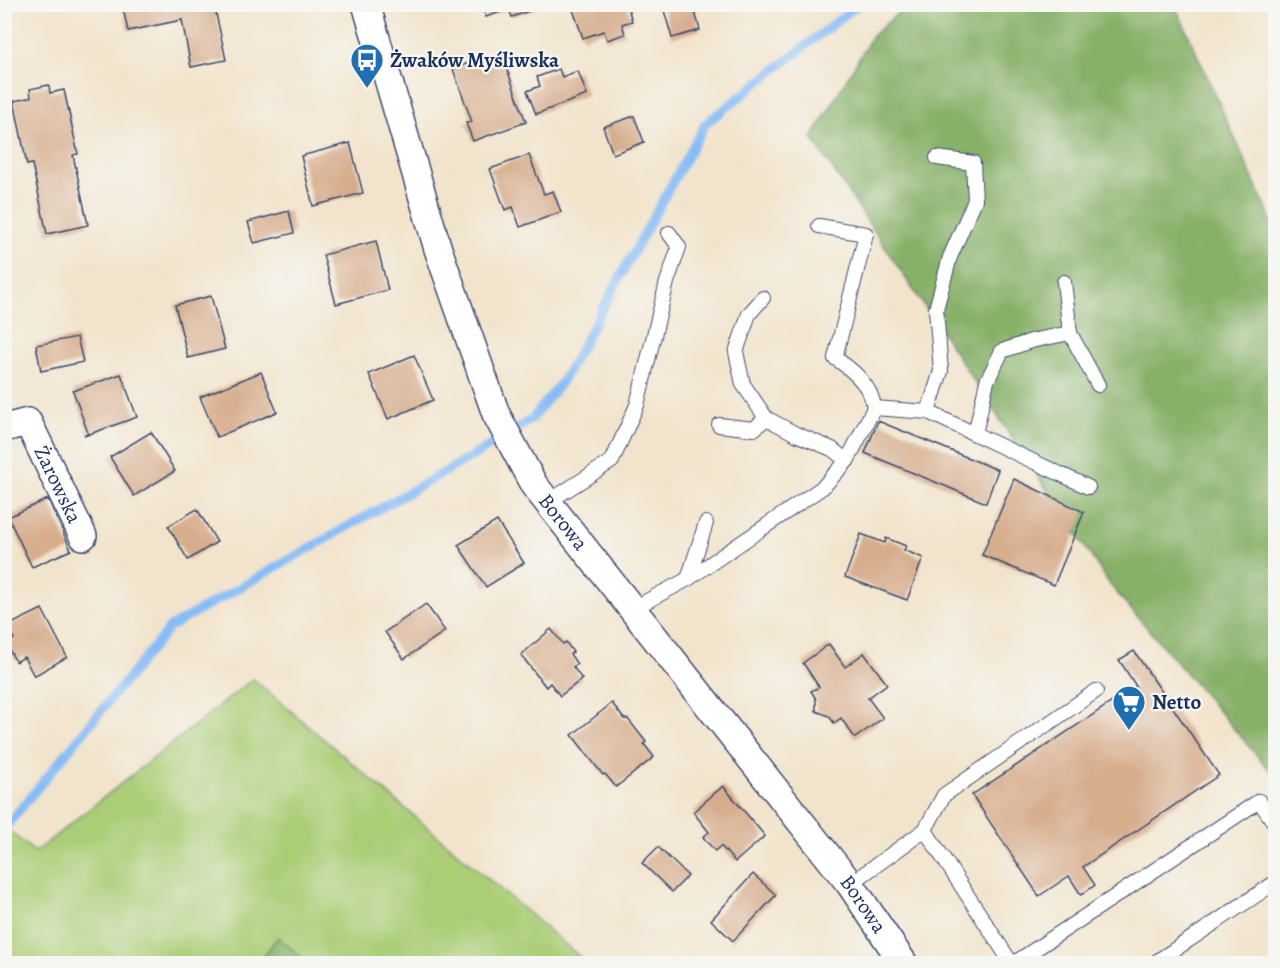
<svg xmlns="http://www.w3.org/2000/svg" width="1280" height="968" viewBox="0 0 1280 968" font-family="Alegreya,serif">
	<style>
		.green { fill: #aacd76; stroke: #627e6a; stroke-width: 1.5 }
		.forest { fill: #87b067; stroke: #517062; stroke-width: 1.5 }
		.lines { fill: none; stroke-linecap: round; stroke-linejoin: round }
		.stream { stroke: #87bcf6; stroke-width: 9 }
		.building { fill: #d7ad8d }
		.service-casing { stroke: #3b4a6e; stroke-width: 16 }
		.minor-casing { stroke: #3b4a6e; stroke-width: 30 }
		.service { stroke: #fff; stroke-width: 14 }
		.minor { stroke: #fff; stroke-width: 27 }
		.labels { text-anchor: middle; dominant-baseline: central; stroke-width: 4.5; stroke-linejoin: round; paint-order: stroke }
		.poi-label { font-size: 21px; font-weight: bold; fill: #1b2f5e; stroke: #f6f6f2; text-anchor: start }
		.street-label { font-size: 21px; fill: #1b2f5e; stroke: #f6f6f2 }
	</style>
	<rect width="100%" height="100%" fill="#f6f6f2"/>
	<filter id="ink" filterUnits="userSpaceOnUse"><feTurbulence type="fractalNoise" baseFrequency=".0167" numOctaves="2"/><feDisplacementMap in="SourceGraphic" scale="12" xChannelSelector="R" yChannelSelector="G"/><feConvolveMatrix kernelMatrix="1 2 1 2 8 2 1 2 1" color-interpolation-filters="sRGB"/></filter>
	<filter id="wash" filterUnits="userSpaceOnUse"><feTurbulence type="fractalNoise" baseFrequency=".008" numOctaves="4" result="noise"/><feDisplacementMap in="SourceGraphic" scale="24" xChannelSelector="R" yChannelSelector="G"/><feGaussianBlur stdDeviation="1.35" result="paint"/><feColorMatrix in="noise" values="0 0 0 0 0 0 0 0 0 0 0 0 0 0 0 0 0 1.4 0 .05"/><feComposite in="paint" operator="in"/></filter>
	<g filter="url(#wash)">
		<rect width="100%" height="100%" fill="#f2e4cc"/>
		<polygon class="green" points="253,679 587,963 308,963 278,937 258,963 5,963 4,827 35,852"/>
		<g class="forest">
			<polygon points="907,5 1175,5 1275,228 1275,769 1271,772 1111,586 812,138 872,36"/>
			<polygon points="278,937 308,963 258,963"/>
		</g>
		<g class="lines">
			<polyline class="stream" points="4,829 170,627 478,453 532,419 563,380 705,124 859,4"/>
		</g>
		<g id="blocks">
			<g class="building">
				<polygon points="122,4 214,4 226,60 191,67 182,20 128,31"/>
				<polygon points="481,4 547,4 547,5 512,17 509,9 486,17"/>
				<polygon points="571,4 627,4 632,21 622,24 625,34 607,40 604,31 583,38"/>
				<polygon points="671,4 693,4 700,30 672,38 663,7"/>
				<polygon points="503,58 526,122 473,141 466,123 472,122 453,69 474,61 476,67"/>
				<polygon points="559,69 562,77 578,71 587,95 536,114 527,91 540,86 537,77"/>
				<polygon points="49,85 50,93 64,90 78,154 73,155 88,225 47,234 32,164 27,165 14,101 31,97 30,89"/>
				<polygon points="634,116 644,142 613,154 603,127"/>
				<polygon points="350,143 363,193 313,206 301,156"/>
				<polygon points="529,155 544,194 553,191 561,212 520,227 513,207 505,210 490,169"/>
				<polygon points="289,211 294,233 254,243 248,222"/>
				<polygon points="376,241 388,290 336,304 323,255"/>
				<polygon points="211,296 225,349 188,358 175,305"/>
				<polygon points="77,337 83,362 41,371 36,345"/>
				<polygon points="414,355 433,400 388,419 369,374"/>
				<polygon points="261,372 277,412 217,437 200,397"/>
				<polygon points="121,374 137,417 84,436 88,433 73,391"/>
				<polygon points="878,421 998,470 986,503 865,453"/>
				<polygon points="151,432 175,471 134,496 110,457"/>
				<polygon points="1014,479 1084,512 1054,585 982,555"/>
				<polygon points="48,499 71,550 32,567 8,517"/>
				<polygon points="197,509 217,542 188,560 168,526"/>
				<polygon points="497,521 524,563 486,587 458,545"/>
				<polygon points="861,534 885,543 886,538 906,546 904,550 923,558 907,600 845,577"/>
				<polygon points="426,604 445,631 404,659 385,632"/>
				<polygon points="42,609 67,657 34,676 24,657 16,662 6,644 14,639 7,626"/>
				<polygon points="551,629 563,644 566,642 573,652 570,654 577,664 573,667 582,679 560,696 550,683 546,687 521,655"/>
				<polygon points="829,644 845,667 864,653 887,684 868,698 883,718 855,738 841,718 834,723 829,716 816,711 816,699 811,691 819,687 803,663"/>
				<polygon points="1134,651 1219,775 1083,867 1095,885 1081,895 1069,876 1039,896 972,795 1136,686 1119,660"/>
				<polygon points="612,703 624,719 628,719 646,742 644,744 654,757 616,787 605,774 603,775 572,735"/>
				<polygon points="723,786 765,836 735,862 721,846 715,851 703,837 709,832 693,812"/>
				<polygon points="658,847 688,876 672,892 642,863"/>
				<polygon points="753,874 776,895 733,941 711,920"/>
			</g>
		</g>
	</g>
	<g filter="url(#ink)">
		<use href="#blocks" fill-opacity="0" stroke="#3b4a6e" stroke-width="1.5"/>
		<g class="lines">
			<defs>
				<g id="service">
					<path d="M819,226L866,234L835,358C853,370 872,386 874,408"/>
					<polyline points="1064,282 1070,333"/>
					<polyline points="763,298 749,314 736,352 743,384 766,418 796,434 832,449 847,461"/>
					<polyline points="928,412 941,371 936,309 950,257 975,200 973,163 937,158"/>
					<polyline points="719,425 754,429 766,418"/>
					<polyline points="975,434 987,381 1002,351 1031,341 1070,333 1098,385"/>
					<polyline points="548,502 612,461 637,405 667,282 679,247 669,233"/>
					<polyline points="688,579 706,523"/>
					<polyline points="632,609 688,579 823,487 847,461 874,408 928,412 1088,487"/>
					<polyline points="925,830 944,795 1096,691"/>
					<polyline points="850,884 925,830 1012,964"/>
					<polyline points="1013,964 1259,801 1276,825"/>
					<polyline points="1153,964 1276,882"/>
				</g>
				<g id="minor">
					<path id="s1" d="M366,4L438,249L496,414L534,485L850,884L904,964"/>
					<path id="s2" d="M4,428L28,422L83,536"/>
				</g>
			</defs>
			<use href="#service" class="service-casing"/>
			<use href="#minor" class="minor-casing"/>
			<use href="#service" class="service"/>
			<use href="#minor" class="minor"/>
		</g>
	</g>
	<defs>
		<symbol id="bus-pin" viewBox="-11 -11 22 30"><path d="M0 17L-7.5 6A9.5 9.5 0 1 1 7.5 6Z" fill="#1f6fb2" stroke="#f6f6f2"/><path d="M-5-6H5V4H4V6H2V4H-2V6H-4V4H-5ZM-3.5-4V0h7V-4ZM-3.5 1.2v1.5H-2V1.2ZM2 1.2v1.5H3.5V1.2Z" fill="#fff"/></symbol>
		<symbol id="supermarket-pin" viewBox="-11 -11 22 30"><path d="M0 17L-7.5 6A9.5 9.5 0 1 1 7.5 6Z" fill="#1f6fb2" stroke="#f6f6f2"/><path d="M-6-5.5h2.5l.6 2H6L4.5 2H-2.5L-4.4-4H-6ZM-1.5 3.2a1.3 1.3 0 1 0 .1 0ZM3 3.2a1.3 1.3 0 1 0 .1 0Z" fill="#fff"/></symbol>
	</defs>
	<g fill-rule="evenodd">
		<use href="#bus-pin" x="348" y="41" width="38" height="52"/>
		<use href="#supermarket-pin" x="1110" y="683" width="38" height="52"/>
	</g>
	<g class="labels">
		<g class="poi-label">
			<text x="390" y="60">Żwaków Myśliwska</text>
			<text x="1152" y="702">Netto</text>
		</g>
		<g class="street-label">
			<text stroke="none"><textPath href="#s2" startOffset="94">Żarowska</textPath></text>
			<text stroke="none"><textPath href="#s1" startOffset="558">Borowa</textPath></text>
			<text stroke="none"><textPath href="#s1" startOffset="1044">Borowa</textPath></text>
		</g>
	</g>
	<rect width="1280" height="968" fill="none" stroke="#f6f6f2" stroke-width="24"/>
</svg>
